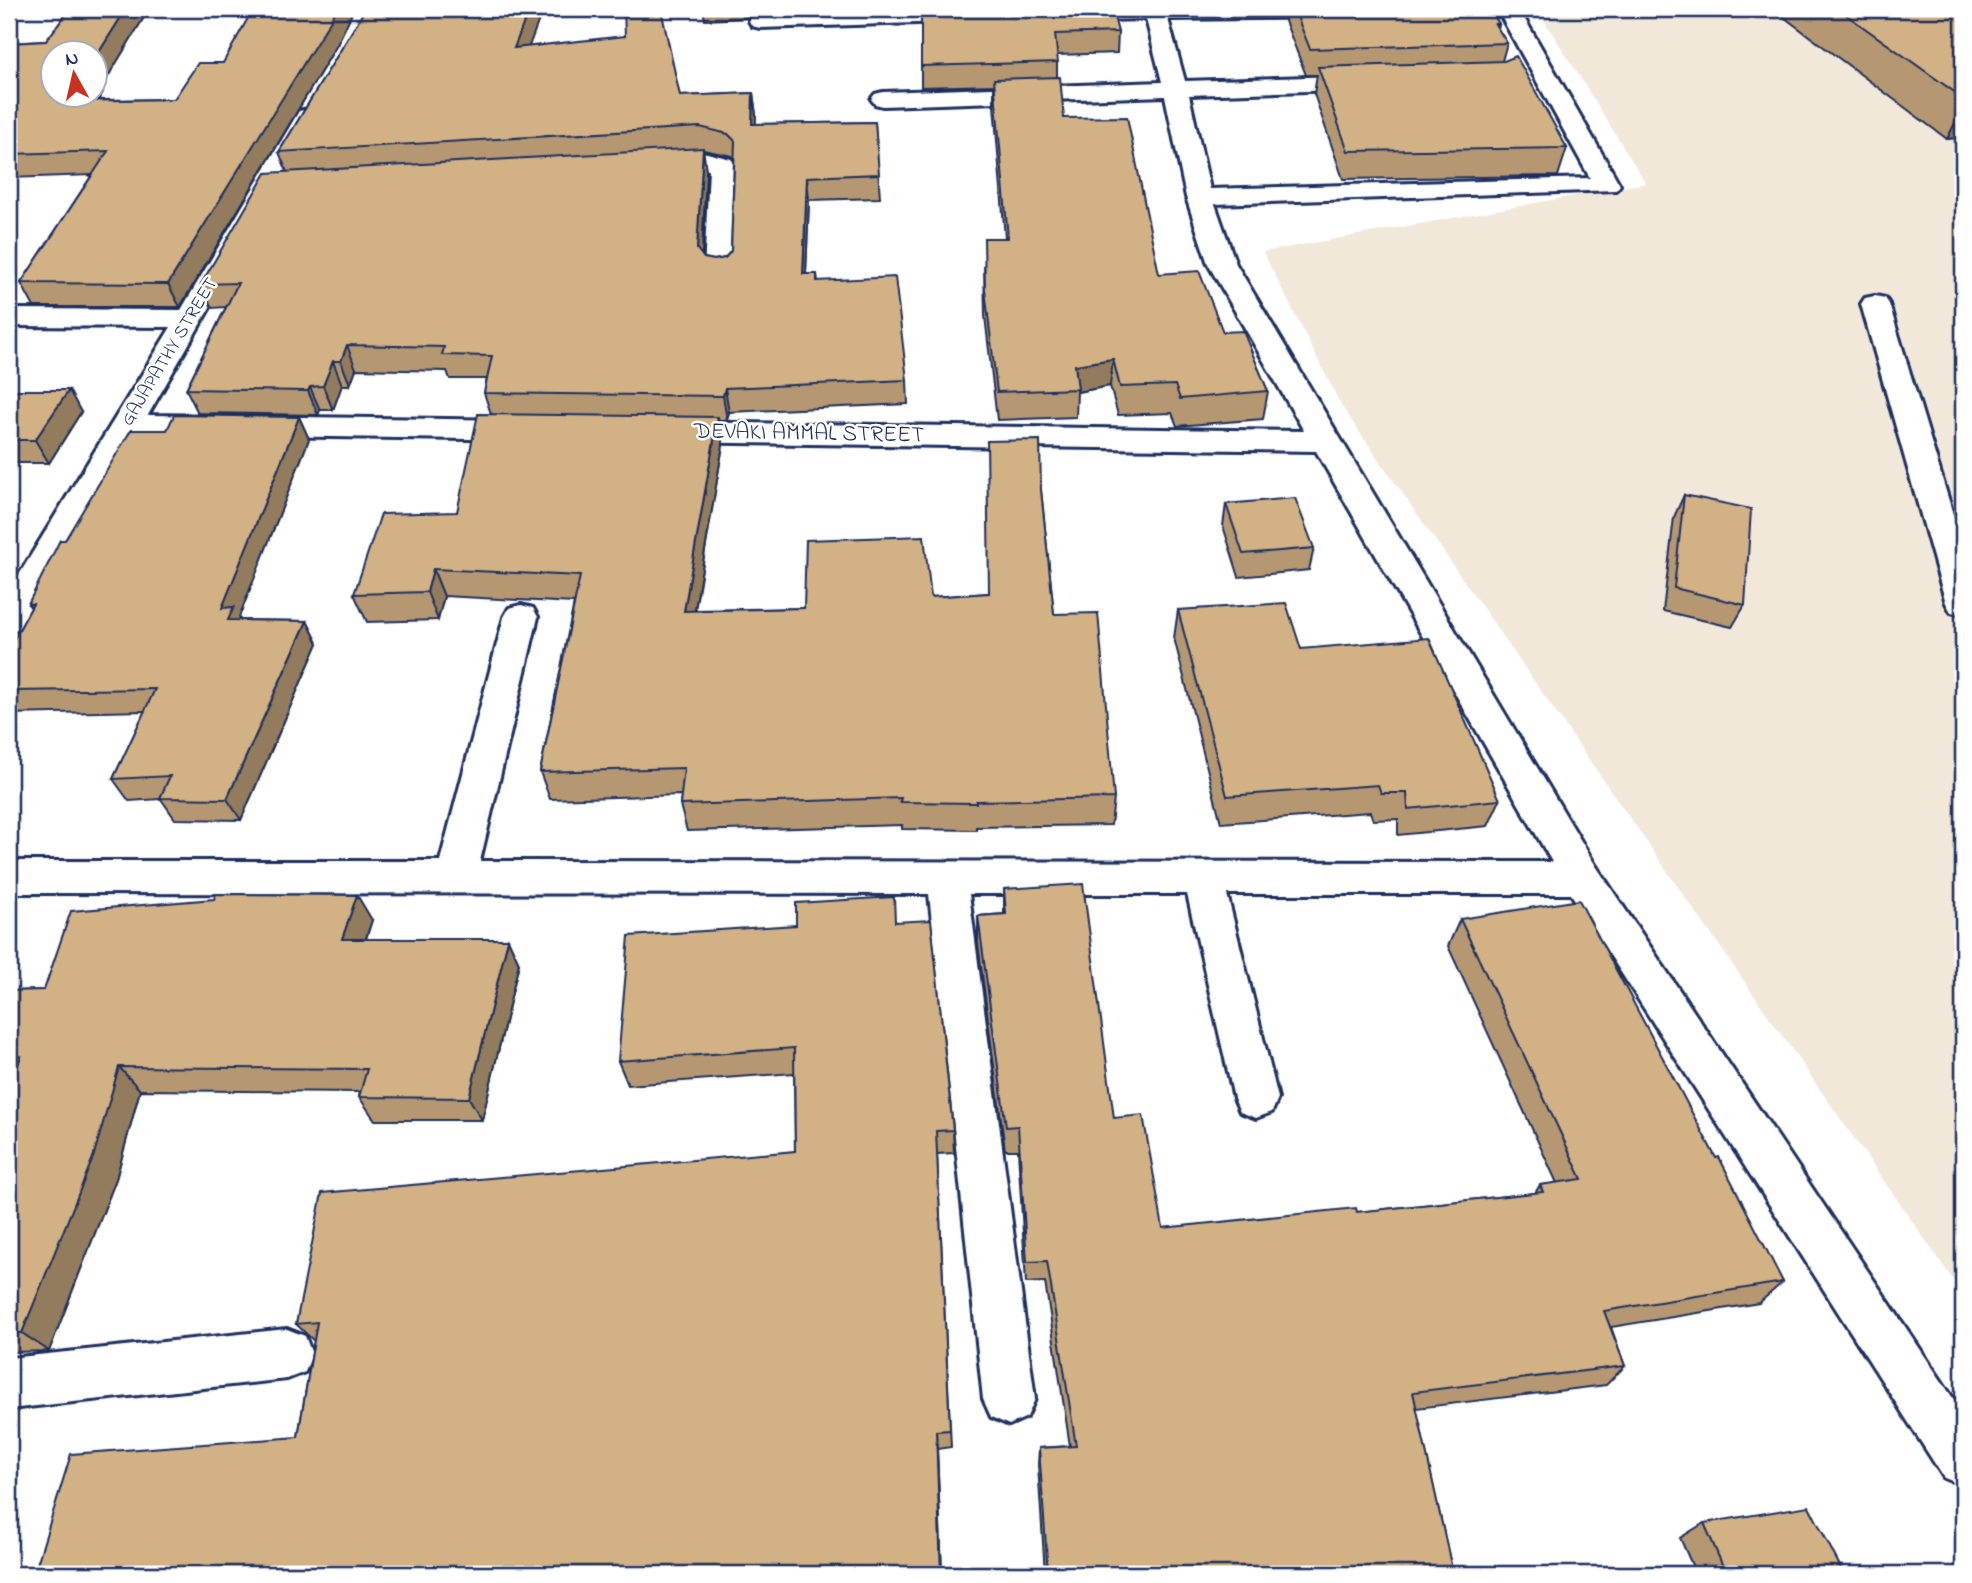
<svg xmlns="http://www.w3.org/2000/svg" width="1972" height="1583" viewBox="0 0 1972 1583" font-family="'Indie Flower',sans-serif">
	<style>
		.built { fill: #f2e8da }
		.lines { fill: none; stroke-linecap: round; stroke-linejoin: round }
		.minor-casing { stroke: #1b2f5e; stroke-width: 6 }
		.minor { fill: #fff; fill-rule: evenodd }
		.wall { fill: #b59872; stroke: #1b2f5e; stroke-width: 2; fill-rule: evenodd }
		.shaded-wall { fill: #937c5d; stroke: #1b2f5e; stroke-width: 2 }
		.building { fill: #d2b185; stroke: #1b2f5e; stroke-width: 2 }
		.labels { text-anchor: middle; dominant-baseline: central; stroke-width: 5; stroke-linejoin: round; paint-order: stroke }
		.far-street-label { font-size: 19px; fill: #1b2f5e; stroke: #fff }
		.street-label { font-size: 23px; fill: #1b2f5e; stroke: #fff }
	</style>
	<rect width="100%" height="100%" fill="#fff"/>
	<filter id="ink" filterUnits="userSpaceOnUse"><feTurbulence type="fractalNoise" baseFrequency=".0143" numOctaves="2"/><feDisplacementMap in="SourceGraphic" scale="14" xChannelSelector="R" yChannelSelector="G"/><feConvolveMatrix kernelMatrix="1 2 1 2 8 2 1 2 1" color-interpolation-filters="sRGB"/></filter>
	<g filter="url(#ink)">
		<polygon class="built" points="1537,9 1963,9 1963,1294 1342,407 1263,252 1646,183"/>
		<g class="lines">
			<defs>
				<g id="minor">
					<polygon points="972,9 980,11 983,16 980,21 760,28 752,26 749,21 752,16 760,14"/>
					<polygon points="1052,9 1431,9 1428,14 1420,16 1168,19 1185,81 1369,75 1377,77 1381,82 1377,87 1369,89 1189,95 1210,189 1590,178 1497,9 1519,9 1620,185 1616,190 1215,204 1236,264 1596,866 1963,1413 1963,1485 1944,1478 1571,894 1227,894 1278,1098 1272,1112 1256,1118 1240,1112 1234,1098 1187,894 969,894 1035,1399 1027,1417 1009,1425 991,1417 983,1399 929,894 9,893 9,861 440,861 504,617 509,608 521,605 533,608 538,617 480,861 1552,862 1316,451 668,442 657,439 653,432 657,425 668,422 1304,431 1208,264 1186,197 1165,96 883,106 875,104 871,99 875,94 883,92 1162,82 1146,19 1060,21 1052,19 1049,14"/>
					<polygon points="308,109 317,111 320,116 148,415 527,420 538,423 542,430 538,437 527,440 136,434 21,628 9,631 9,591 171,327 9,326 9,309 181,310 296,116 299,111"/>
					<polygon points="703,152 731,159 735,164 732,273 728,279 718,281 708,279 704,273 709,169 652,172 643,169 639,164 643,159"/>
					<polygon points="1875,296 1885,298 1889,304 1963,547 1963,615 1951,612 1946,603 1861,304 1865,298"/>
					<polygon points="287,1329 305,1336 312,1354 305,1372 287,1379 9,1409 9,1358"/>
				</g>
			</defs>
			<use href="#minor" class="minor-casing"/>
			<use href="#minor" class="minor"/>
		</g>
		<g class="wall">
			<polygon points="70,9 149,9 101,88 103,92 98,100 174,99 223,63 338,43 180,307 34,307 21,283 92,175 9,178 9,43 46,41"/>
			<polygon points="703,9 811,9 811,11 759,11 751,13 747,18 705,20"/>
			<polygon points="921,9 1118,32 1117,53 1057,55 1057,77 1064,118 1159,274 1223,332 1268,391 1263,419 1177,426 1172,413 1118,415 1110,386 1077,392 1076,417 997,420 985,316 984,265 1005,238 994,105 994,85 921,87"/>
			<polygon points="1286,9 1490,9 1499,24 1498,29 1507,43 1502,61 1567,148 1558,176 1343,179 1314,94 1317,75 1306,75 1285,21"/>
			<polygon points="1773,9 1963,9 1963,137 1947,139"/>
			<path d="M357,23L529,46L680,96L753,93L756,115L755,124L875,122L880,198L809,200L806,274H817L818,281L907,380L908,404L729,412L727,420H719L723,445L695,610L804,608L931,597L989,593L1041,490L1054,614L1114,798L1111,825L976,827V830L902,829V825L687,831L680,805L681,795L550,799L540,772L574,603L444,596L438,620L367,622L354,594L457,512L491,414L484,393L487,379H450L447,371L356,369L350,385H342L333,410H320L318,415L198,413L186,389L226,307L212,308L201,284L287,172L279,152ZM703,150L732,156L734,159L731,251L725,258L714,260L704,258L702,256L706,171Z"/>
			<polygon points="9,390 81,412 49,463 9,463"/>
			<polygon points="299,417 309,439 239,617 241,620 307,621 318,643 241,820 175,819 161,799 129,801 113,779 145,711 9,714 9,648 31,608 28,604 65,540 167,430"/>
			<polygon points="1684,495 1745,605 1732,627 1663,611 1674,517"/>
			<polygon points="1226,504 1314,548 1309,570 1239,577 1223,526"/>
			<polygon points="1178,610 1301,649 1500,800 1488,826 1398,835 1398,819 1373,820 1370,812 1221,823 1174,638"/>
			<polygon points="1004,889 1114,1118 1163,1228 1357,1212 1535,1193 1540,1185 1557,1183 1448,946 1460,919 1783,1282 1759,1303 1611,1327 1625,1366 1606,1385 1416,1408 1453,1574 1045,1574 1038,1465 1039,1448 1070,1446 1045,1282 1026,1283 1018,1150 1005,1150 978,943 978,916 1004,914"/>
			<polygon points="372,920 366,939 508,939 519,963 482,1120 375,1120 359,1097 360,1092 140,1090 116,1179 49,1351 9,1352 9,1093 13,1081 9,1081 9,991 44,990"/>
			<polygon points="896,922 953,1130 954,1153 937,1154 951,1447 937,1449 942,1574 34,1574 298,1437 314,1341 296,1324 795,1151 794,1073 628,1085 618,1061"/>
			<polygon points="1704,1523 1844,1574 1696,1574 1680,1538"/>
		</g>
		<g class="shaded-wall">
			<polygon points="126,9 149,9 101,88 103,92 84,123 73,101 77,94 94,94 94,60"/>
			<polygon points="336,9 354,9 338,43 180,307 168,284"/>
			<polygon points="529,9 543,9 520,70 514,48"/>
			<polygon points="746,9 759,9 759,11 751,13 747,18"/>
			<polygon points="753,93 756,115 755,147 752,124"/>
			<polygon points="1963,107 1963,137 1947,139"/>
			<polygon points="703,148 706,171 701,273 697,249"/>
			<polygon points="807,177 809,200 805,298 803,274"/>
			<polygon points="9,341 18,356 9,369"/>
			<polygon points="347,345 356,369 350,385 341,361"/>
			<polygon points="1113,359 1110,386 1077,392 1075,365"/>
			<polygon points="333,361 342,385 333,410 323,386"/>
			<polygon points="310,387 320,410 318,415 308,391"/>
			<polygon points="725,388 729,412 727,420 723,396"/>
			<polygon points="69,390 81,412 49,463 35,440"/>
			<polygon points="299,417 309,439 239,617 246,630 241,642 222,608"/>
			<polygon points="718,417 723,445 690,638 684,611"/>
			<polygon points="433,569 444,596 438,620 427,592"/>
			<polygon points="307,621 318,643 241,820 227,799"/>
			<polygon points="357,895 372,920 357,964 342,939"/>
			<polygon points="508,939 519,963 482,1120 469,1098"/>
			<polygon points="119,1067 140,1090 116,1179 49,1351 22,1333"/>
			<polygon points="936,1431 937,1449 942,1574 941,1574"/>
		</g>
		<g class="building">
			<polygon points="70,9 126,9 94,60 94,52 52,52 52,94 77,94 73,101 174,99 198,63 223,63 253,9 336,9 330,21 168,284 21,283 108,151 9,154 9,43 46,41"/>
			<polygon points="365,9 529,9 514,48 625,36 624,9 661,9 680,96 753,93 752,124 875,122 879,174 807,177 803,274 817,274 817,281 895,277 907,380 725,388 723,396 484,393 492,356 442,355 444,347 347,345 341,361 333,361 323,386 310,387 308,391 186,389 238,283 201,284 266,173 703,148 697,249 704,258 714,260 725,258 731,251 735,141 728,134 700,127 279,152 357,23"/>
			<polygon points="921,9 1112,9 1118,32 1055,34 1058,62 921,66"/>
			<polygon points="1294,9 1490,9 1499,24 1495,24 1507,43 1310,49"/>
			<polygon points="1838,9 1963,9 1963,98"/>
			<polygon points="1516,56 1567,148 1348,151 1318,67 1504,61"/>
			<polygon points="1060,77 1064,118 1127,117 1159,274 1199,271 1223,332 1243,331 1268,391 1180,399 1175,385 1120,387 1113,359 1075,365 1078,389 997,392 985,289 984,238 1008,238 994,79"/>
			<polygon points="9,390 69,390 35,440 9,440"/>
			<polygon points="478,414 718,417 684,611 804,608 806,540 924,536 931,597 989,593 987,441 1040,440 1041,490 1054,614 1098,613 1114,798 976,801 976,803 900,802 901,798 680,805 684,768 540,772 580,576 433,569 427,592 354,594 381,514 457,512"/>
			<polygon points="174,415 299,417 222,608 234,607 228,620 307,621 227,799 160,798 170,776 113,779 155,689 9,691 9,648 33,604 28,604 60,540 65,540 131,430 167,430"/>
			<polygon points="1684,495 1751,509 1745,605 1674,588"/>
			<polygon points="1295,498 1314,548 1243,554 1226,504"/>
			<polygon points="1286,603 1301,649 1429,638 1500,800 1408,809 1407,793 1381,793 1378,785 1227,796 1178,610"/>
			<polygon points="1083,884 1114,1118 1143,1115 1163,1228 1356,1208 1357,1212 1543,1192 1540,1185 1582,1179 1460,919 1579,900 1716,1158 1719,1157 1783,1282 1604,1311 1625,1366 1413,1392 1453,1574 1048,1574 1039,1448 1076,1446 1047,1261 1027,1262 1018,1126 1006,1127 978,916 1006,914 1004,889"/>
			<polygon points="216,894 357,895 342,939 508,939 469,1098 359,1097 367,1069 119,1067 93,1158 22,1333 9,1333 9,1093 21,1056 9,1057 9,991 44,990 71,911 214,899"/>
			<polygon points="894,897 895,922 931,920 953,1130 936,1131 950,1430 936,1431 941,1574 34,1574 71,1454 298,1437 317,1322 296,1324 322,1193 795,1151 794,1048 618,1061 629,936 796,925 796,903"/>
			<polygon points="1809,1506 1844,1574 1703,1574 1725,1571 1704,1523"/>
		</g>
	</g>
	<g class="labels">
		<g class="far-street-label">
			<text transform="translate(170 352) rotate(-59)">GAJAPATHY STREET</text>
		</g>
		<g class="street-label">
			<text transform="translate(809 434) rotate(1)">DEVAKI AMMAL STREET</text>
		</g>
	</g>
	<rect width="1972" height="1583" fill="none" stroke="#fff" stroke-width="35"/>
	<rect x="18" y="18" width="1937" height="1548" fill="none" stroke="#1b2f5e" stroke-width="2.5" filter="url(#ink)"/>
	<g transform="translate(74 74) rotate(352)"><circle r="33" fill="#ffffff" stroke="#a4acbf" stroke-width="2"/>
	<path d="M0-5L12 26L0 18L-12 26Z" fill="#c8321e"/>
	<text y="-10" font-size="19" font-weight="bold" text-anchor="middle" fill="#1b2f5e">N</text>
	</g>
</svg>
